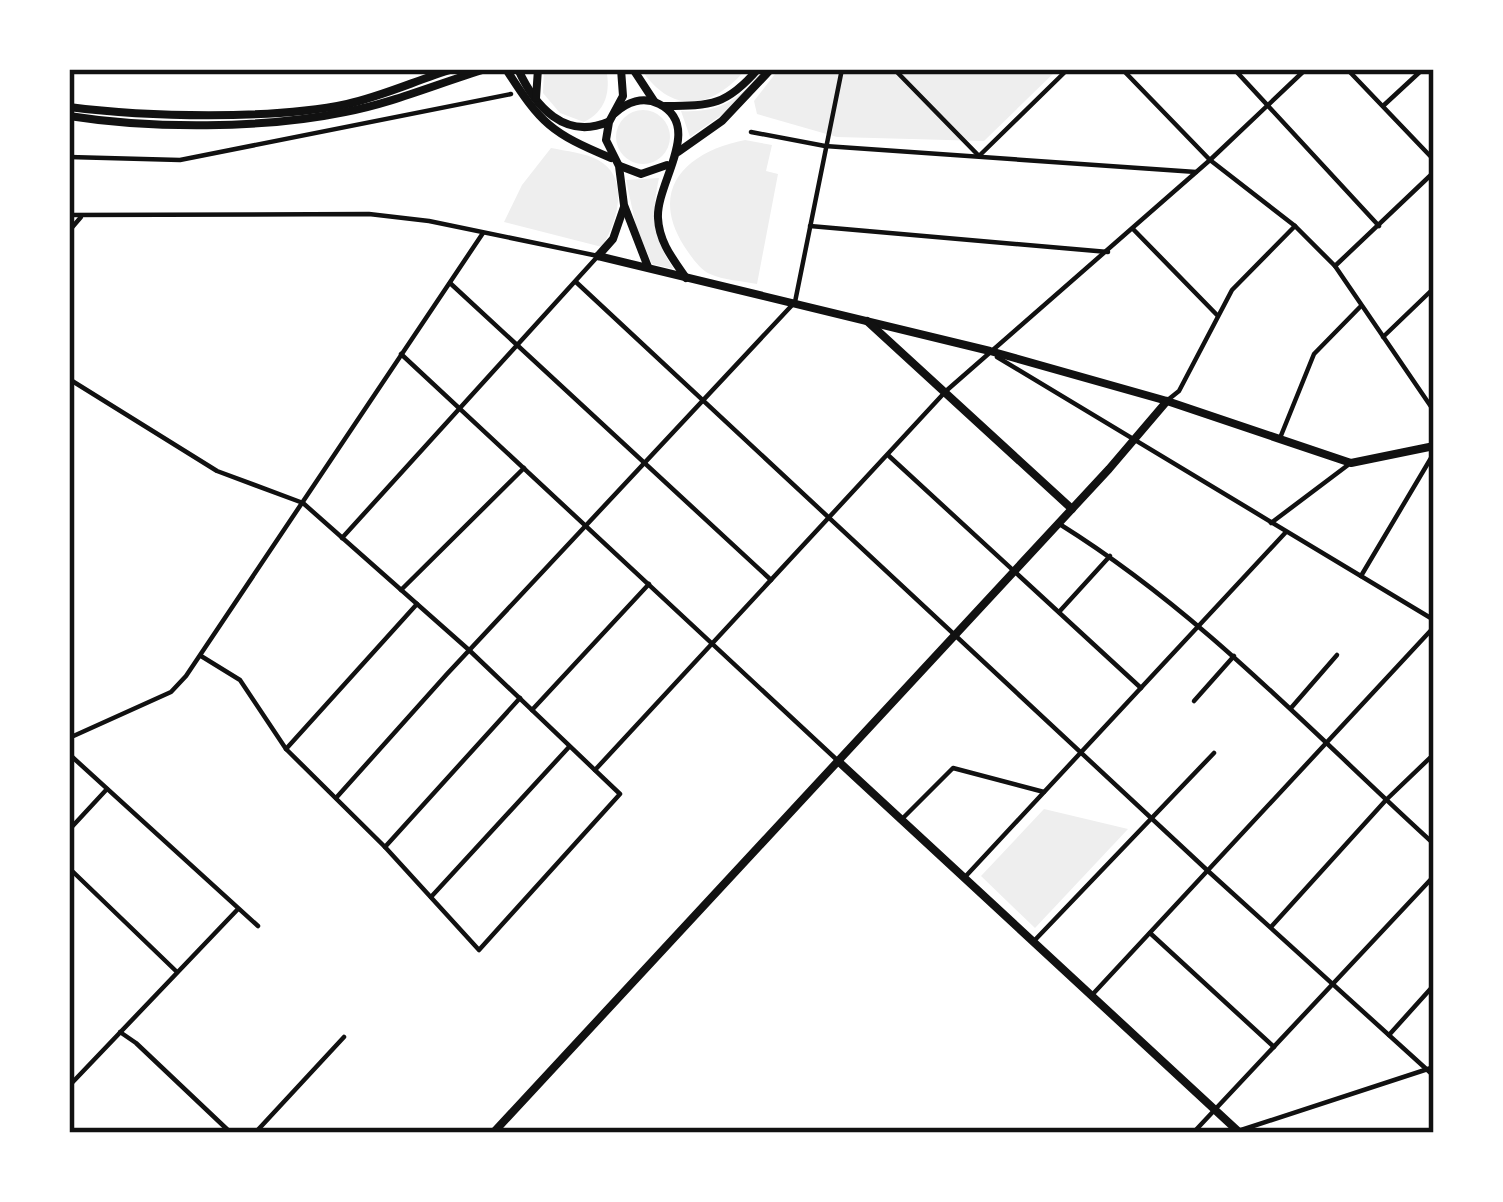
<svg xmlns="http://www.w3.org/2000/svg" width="1503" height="1202" viewBox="0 0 1503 1202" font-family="Signika,sans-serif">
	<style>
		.green { fill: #eee }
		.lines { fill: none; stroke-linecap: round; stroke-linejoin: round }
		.minor { stroke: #111; stroke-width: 4.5 }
		.secondary { stroke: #111; stroke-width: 8 }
		.neatline { fill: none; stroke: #111; stroke-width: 4.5 }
	</style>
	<rect width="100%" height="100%" fill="#fff"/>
	<g class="green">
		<path d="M544,69H606C611,91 606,111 584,122L560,113L543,93Z"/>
		<path d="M641,69H746C713,108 673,117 641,69Z"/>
		<path d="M763,69H766L733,107L690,137L681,111C721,113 739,100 763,69Z"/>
		<polygon points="779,69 1058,69 984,141 837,137 757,114 754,101"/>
		<circle cx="643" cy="137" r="27"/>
		<path d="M745,140L772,145L766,171L778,174L757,284C742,281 723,280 710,274C700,270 690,255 684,246C647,187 689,151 745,140Z"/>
		<path d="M551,148C566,151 585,153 598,160C631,178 617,222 602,247L504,222L522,185Z"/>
		<path d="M659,178C651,213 653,240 674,269L652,264L636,226L626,180Z"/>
		<polygon points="1044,809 1128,829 1035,928 981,876"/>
	</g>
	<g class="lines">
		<g class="minor">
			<polyline points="894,69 978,155"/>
			<polyline points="1122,69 1210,160 1295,226 1335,266 1434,411"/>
			<polyline points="1234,69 1379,226"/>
			<polyline points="1347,69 1434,160"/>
			<polyline points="1383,106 1423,69"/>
			<polyline points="751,132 825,146 1196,172"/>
			<polyline points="979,156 1068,69"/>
			<polyline points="69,157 180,160 511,94"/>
			<polyline points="69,215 369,214 429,221 598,256 342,538"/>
			<polyline points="810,226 1108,252"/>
			<polyline points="1133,229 1217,315"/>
			<polyline points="69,231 81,217"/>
			<polyline points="1335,266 1434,172"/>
			<polyline points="576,282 1208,871 1434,1076"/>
			<polyline points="450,283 771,580"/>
			<polyline points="1383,337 1434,288"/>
			<polyline points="401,354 836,759"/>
			<polyline points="997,357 1434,620"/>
			<polyline points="69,379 217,471 303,503 469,650 620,794 479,950 385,847 286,749 240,680 201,656"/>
			<polyline points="1169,399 1179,391 1232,290 1295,226"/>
			<polyline points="1280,438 1314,354 1360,307"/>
			<polyline points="889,456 1141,688"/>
			<polyline points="1271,523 1348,465"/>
			<path d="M1061,525C1202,613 1312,733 1434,844"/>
			<polyline points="1361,576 1434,453"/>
			<polyline points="401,590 524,468"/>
			<polyline points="1059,612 1110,556"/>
			<polyline points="1194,701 1234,656"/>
			<polyline points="1291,708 1337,655"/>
			<polyline points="532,710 649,584"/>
			<polyline points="69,738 171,692 186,676 483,233"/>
			<polyline points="286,749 417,604"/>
			<polyline points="69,754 258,926"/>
			<polyline points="595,770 946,391 1210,160 1306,69"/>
			<polyline points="336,798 447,674 795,302 842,69"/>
			<polyline points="901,820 953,768 1044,792"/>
			<polyline points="69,830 107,789"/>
			<polyline points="385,847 520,698"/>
			<polyline points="69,868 177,972"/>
			<polyline points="965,877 1286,532"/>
			<polyline points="431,897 569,747"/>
			<polyline points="1271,927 1386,800 1434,754"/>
			<polyline points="1150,933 1274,1047"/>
			<polyline points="1034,941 1214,753"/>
			<polyline points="1092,995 1434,627"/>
			<polyline points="120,1032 136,1043 231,1133"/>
			<polyline points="1389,1035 1434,985"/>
			<polyline points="69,1086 238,909"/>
			<polyline points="69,1129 74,1133"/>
			<polyline points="1238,1131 1434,1067"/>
			<polyline points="255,1133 344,1037"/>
			<polyline points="1193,1133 1434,876"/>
		</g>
		<g class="secondary">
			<path d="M506,69C541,124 551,133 611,158"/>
			<path d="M518,69C535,107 565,140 608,122"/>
			<polyline points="621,69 623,96 609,122 606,140 619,166 624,205 648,267"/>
			<polyline points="633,69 654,101"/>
			<polyline points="536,98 538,69"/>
			<path d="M665,106C712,106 727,105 758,69"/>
			<path d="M69,107C146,117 272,120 347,104C383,96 417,80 453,69"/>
			<path d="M615,113C627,102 643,96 659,104C704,126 656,183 658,218C659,242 673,259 686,278"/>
			<path d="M69,116C151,129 263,129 345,112C393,103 439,83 486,69"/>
			<polyline points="678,152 722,121 771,69"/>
			<polyline points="620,166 641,174 667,165"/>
			<polyline points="598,256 990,351 1167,401 1351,463 1434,446"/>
			<polyline points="598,256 613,239 624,207"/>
			<polyline points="867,321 1072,509"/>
			<polyline points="838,761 1240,1133"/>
			<polyline points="493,1133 1109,469 1167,401"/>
		</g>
	</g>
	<rect width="1503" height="1202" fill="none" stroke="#ffffff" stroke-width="144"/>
	<rect x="72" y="72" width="1359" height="1058" class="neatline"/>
</svg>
